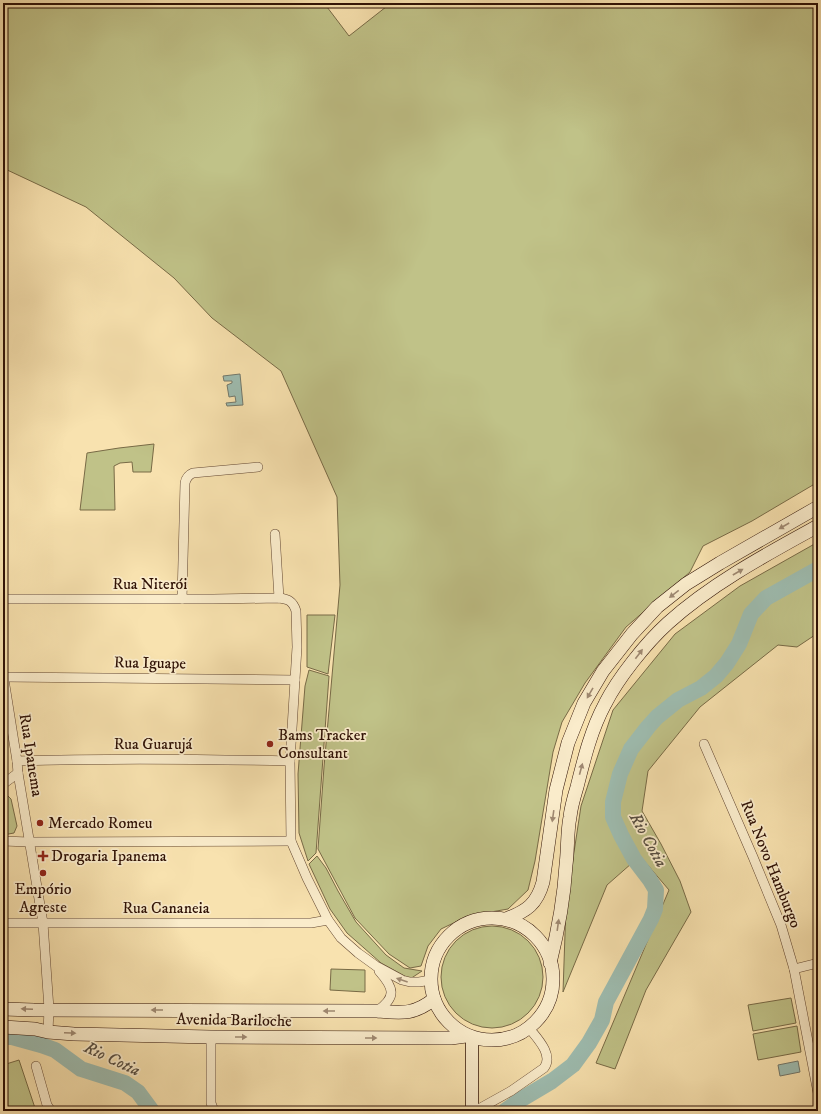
<svg xmlns="http://www.w3.org/2000/svg" width="821" height="1114" viewBox="0 0 821 1114" font-family="'IM FELL DW Pica',serif">
	<style>
		.green { fill: #c0c288; stroke: #786a46 }
		.water { fill: #9ebdb1; stroke: #72786c }
		.lines { fill: none; stroke-linecap: round; stroke-linejoin: round }
		.river { stroke: #9ebdb1; stroke-width: 16 }
		.minor-casing { stroke: #614530; stroke-width: 10 }
		.tertiary-casing { stroke: #614530; stroke-width: 14 }
		.secondary-casing { stroke: #2f1105; stroke-width: 14 }
		.minor { stroke: #faeccb; stroke-width: 9 }
		.tertiary { stroke: #faeccb; stroke-width: 12 }
		.secondary { stroke: #faeccb; stroke-width: 13 }
		.oneway { fill: #9f8972 }
		.poi-dot { fill: #8f2418; stroke: #faeccb; stroke-width: 1.5 }
		.labels { text-anchor: middle; dominant-baseline: central; stroke-width: 3.5; stroke-linejoin: round; paint-order: stroke }
		.street-label { font-size: 16px; fill: #2f1105; stroke: #faeccb }
		.poi-label { font-size: 16px; fill: #2f1105; stroke: #faeccb; text-anchor: start }
		.water-label { font-size: 17px; font-style: italic; fill: #564d41; stroke: #faeccb }
	</style>
	<rect width="100%" height="100%" fill="#f8e2af"/>
	<filter id="stains"><feTurbulence type="fractalNoise" baseFrequency=".005" numOctaves="4"/><feColorMatrix values="0 0 0 0 .2 0 0 0 0 .09 0 0 0 0 .02 0 0 0 .5 -.17"/></filter>
	<radialGradient id="worn" r=".72"><stop offset=".6" stop-color="#630" stop-opacity="0"/><stop offset="1" stop-color="#630" stop-opacity=".3"/></radialGradient>
	<g class="green">
		<polygon points="3,3 324,3 349,36 391,3 818,3 818,482 752,521 703,546 690,572 626,627 585,683 562,722 553,752 535,861 528,890 508,909 468,916 441,929 428,946 421,966 410,968 389,954 355,918 318,849 324,767 340,585 337,497 281,371 212,318 174,278 86,207 3,168"/>
		<polygon points="154,444 151,472 133,472 132,462 120,463 114,466 115,510 80,510 87,453 119,448"/>
		<polygon points="818,542 818,633 797,647 778,645 700,707 648,771 642,811 661,844 680,881 691,912 646,990 615,1069 596,1063 669,890 640,856 607,885 563,992 566,905 581,806 613,710 675,634 740,586"/>
		<polygon points="307,615 335,615 328,674 307,667"/>
		<polygon points="309,670 329,676 316,853 308,861 299,833 298,774 305,686"/>
		<polygon points="3,791 11,799 17,826 14,833 3,835"/>
		<polygon points="317,856 326,868 338,891 356,922 386,955 404,968 422,971 410,979 381,963 347,933 330,909 309,864"/>
		<circle cx="492" cy="977" r="51"/>
		<polygon points="331,969 365,970 365,992 330,990"/>
		<polygon points="791,998 796,1023 753,1031 748,1005"/>
		<polygon points="797,1026 801,1052 758,1060 753,1034"/>
		<polygon points="19,1060 36,1111 3,1111 3,1065"/>
	</g>
	<g class="water">
		<polygon points="240,374 243,405 227,406 226,403 236,402 235,396 229,397 227,385 232,383 232,381 224,381 223,376"/>
		<polygon points="798,1061 800,1072 780,1076 778,1065"/>
	</g>
	<g class="lines">
		<g class="river">
			<polyline points="3,1037 12,1037 41,1045 55,1050 81,1069 125,1083 138,1092 152,1111"/>
			<polyline points="505,1111 520,1100 552,1081 573,1065 589,1043 602,1020 606,1002 651,919 655,909 656,890 650,880 634,859 621,835 613,817 613,802 620,774 631,749 648,727 657,717 678,700 701,688 716,676 727,663 739,644 751,614 766,598 818,569"/>
		</g>
		<defs>
			<g id="minor">
				<polyline points="275,534 279,598"/>
				<path d="M3,599H213L279,598C288,599 293,601 296,611L297,647L290,761L291,841L307,878L328,920L341,938L358,953L376,966L402,980L410,982H419L431,980"/>
				<path d="M182,599L185,483C186,478 188,475 193,473L258,467"/>
				<polyline points="3,673 17,761 18,773 43,923 49,1009 48,1032"/>
				<polyline points="3,677 295,680"/>
				<polyline points="704,744 753,857 781,925 794,969 818,1093"/>
				<path d="M17,761C108,758 199,759 290,761"/>
				<polyline points="3,784 18,773"/>
				<polyline points="3,841 29,842 291,841"/>
				<polyline points="3,923 311,923 328,920"/>
				<polyline points="794,969 818,963"/>
				<path d="M377,1011C397,997 394,988 379,971"/>
				<polyline points="211,1037 211,1103 214,1111"/>
				<polyline points="36,1066 47,1105 51,1111"/>
				<path d="M475,1111L511,1091L544,1068C554,1055 537,1038 529,1028"/>
				<polyline points="537,1111 544,1111"/>
			</g>
			<polyline id="tertiary" points="472,1039 472,1111"/>
			<g id="secondary">
				<circle cx="492" cy="979" r="61"/>
				<path d="M506,919C527,911 537,904 543,882L556,790L568,743L584,703L603,671L632,634L657,607L686,584L720,563L818,507"/>
				<path d="M550,963C558,931 564,898 566,865C568,849 567,832 570,817C571,807 574,797 577,787C584,759 591,730 605,704C618,678 646,643 668,623C711,584 767,554 818,526"/>
				<path d="M3,1009L34,1010L377,1011C402,1013 414,1015 434,999"/>
				<polyline points="3,1027 35,1029 48,1032 74,1034 211,1037 434,1038 451,1038 466,1036"/>
			</g>
		</defs>
		<use href="#minor" class="minor-casing"/>
		<use href="#tertiary" class="tertiary-casing"/>
		<use href="#secondary" class="secondary-casing"/>
		<use href="#minor" class="minor"/>
		<use href="#tertiary" class="tertiary"/>
		<use href="#secondary" class="secondary"/>
	</g>
	<defs><path id="oneway-solid" d="M-6-.8H1V-3.2L6.5 0L1 3.2V.8H-6Z"/></defs>
	<g class="oneway">
		<use href="#oneway-solid" transform="translate(784 526) rotate(150)"/>
		<use href="#oneway-solid" transform="translate(738 572) rotate(-30)"/>
		<use href="#oneway-solid" transform="translate(674 594) rotate(142)"/>
		<use href="#oneway-solid" transform="translate(639 654) rotate(-53)"/>
		<use href="#oneway-solid" transform="translate(590 693) rotate(120)"/>
		<use href="#oneway-solid" transform="translate(581 769) rotate(-75)"/>
		<use href="#oneway-solid" transform="translate(553 816) rotate(98)"/>
		<use href="#oneway-solid" transform="translate(558 925) rotate(-82)"/>
		<use href="#oneway-solid" transform="translate(402 980) rotate(-161)"/>
		<use href="#oneway-solid" transform="translate(27 1009) rotate(-178)"/>
		<use href="#oneway-solid" transform="translate(157 1010) rotate(-180)"/>
		<use href="#oneway-solid" transform="translate(329 1011) rotate(-180)"/>
		<use href="#oneway-solid" transform="translate(70 1033) rotate(3)"/>
		<use href="#oneway-solid" transform="translate(241 1037)"/>
		<use href="#oneway-solid" transform="translate(371 1038)"/>
	</g>
	<g class="poi-dot">
		<circle cx="270" cy="744" r="4"/>
		<circle cx="40" cy="823" r="4"/>
		<path d="M41 850h4v4h4v4h-4v4h-4v-4h-4v-4h4z"/>
		<circle cx="43" cy="873" r="4"/>
	</g>
	<g class="labels">
		<g class="street-label">
			<text x="150" y="584">Rua Niterói</text>
			<text transform="translate(150 663) rotate(1)">Rua Iguape</text>
			<text x="153" y="744">Rua Guarujá</text>
			<text transform="translate(31 755) rotate(81)">Rua Ipanema</text>
			<text transform="translate(771 864) rotate(68)">Rua Novo Hamburgo</text>
			<text x="166" y="908">Rua Cananeia</text>
			<text transform="translate(234 1020) rotate(1)">Avenida Bariloche</text>
		</g>
		<g class="poi-label">
			<text x="278" y="735">Bams Tracker<tspan x="278" dy="18">Consultant</tspan></text>
			<text x="48" y="823">Mercado Romeu</text>
			<text x="51" y="856">Drogaria Ipanema</text>
			<text x="43" y="889" text-anchor="middle">Empório<tspan x="43" dy="18">Agreste</tspan></text>
		</g>
		<g class="water-label">
			<text transform="translate(648 840) rotate(61)">Rio Cotia</text>
			<text transform="translate(112 1059) rotate(25)">Rio Cotia</text>
		</g>
	</g>
	<rect width="821" height="1114" fill="none" stroke="#f8e2af" stroke-width="16"/>
	<rect x="4" y="4" width="813" height="1106" fill="none" stroke="#2f1105" stroke-width="2"/>
	<rect x="8" y="8" width="805" height="1098" fill="none" stroke="#2f1105"/>
	<rect width="100%" height="100%" filter="url(#stains)"/>
	<rect width="100%" height="100%" fill="url(#worn)"/>
</svg>
